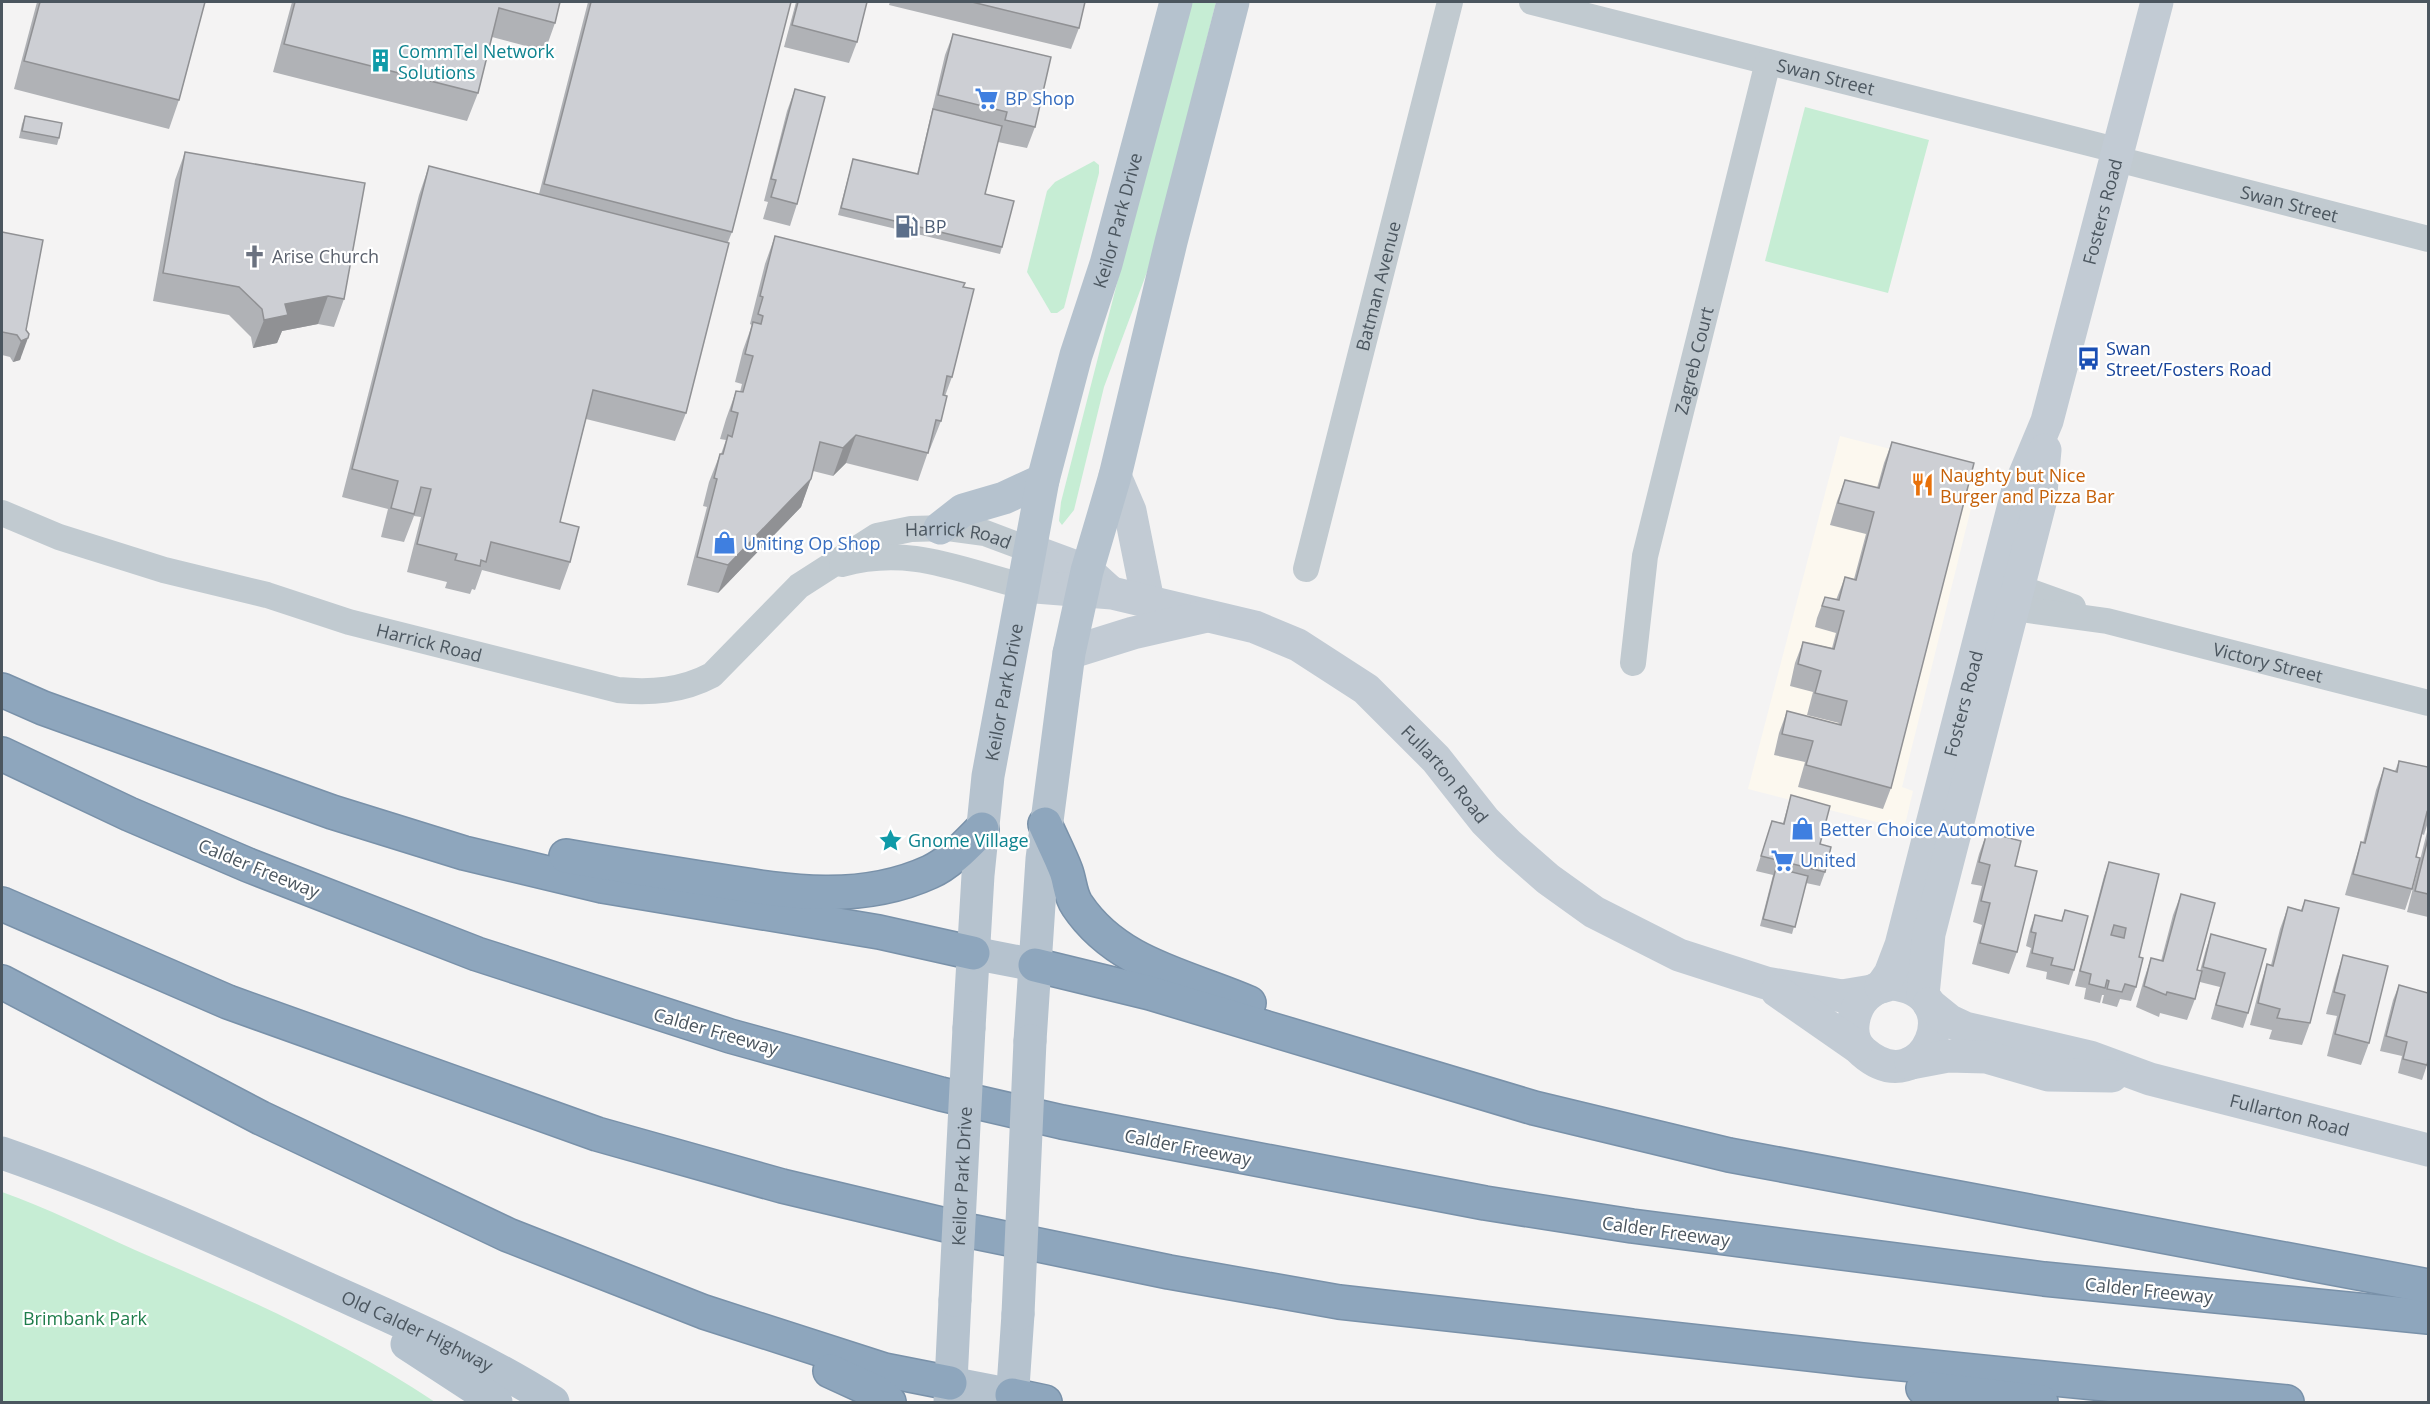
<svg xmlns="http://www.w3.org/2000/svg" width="2430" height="1404" viewBox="0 0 2430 1404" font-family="'Open Sans',sans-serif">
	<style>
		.commercial { fill: #fcf8ef }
		.green { fill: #c6edd4 }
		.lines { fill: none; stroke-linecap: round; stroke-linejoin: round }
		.highway-casing { stroke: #7991a9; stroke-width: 36 }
		.street { stroke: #c1cad0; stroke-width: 26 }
		.secondary { stroke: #c2cbd4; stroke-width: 33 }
		.primary { stroke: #b5c2ce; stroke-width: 33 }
		.highway { stroke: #8ea6bd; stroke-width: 33 }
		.primary-bridge { stroke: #b5c2ce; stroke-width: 33 }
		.wall { fill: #b0b2b6 }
		.shaded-wall { fill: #909194 }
		.building { fill: #cdcfd4; stroke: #909194; stroke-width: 1.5; fill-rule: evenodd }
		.labels { text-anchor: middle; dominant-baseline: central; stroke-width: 4.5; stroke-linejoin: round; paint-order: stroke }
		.culture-label { font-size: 18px; fill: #0d838f; stroke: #fff; text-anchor: start }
		.street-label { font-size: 18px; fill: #4b565f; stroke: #fff }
		.shop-label { font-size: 18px; fill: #366cbe; stroke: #fff; text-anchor: start }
		.service-label { font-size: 18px; fill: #4e5e75; stroke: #fff; text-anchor: start }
		.worship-label { font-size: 18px; fill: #5b616d; stroke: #fff; text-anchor: start }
		.transit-label { font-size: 18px; fill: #164399; stroke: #fff; text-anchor: start }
		.food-label { font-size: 18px; fill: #c56008; stroke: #fff; text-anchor: start }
		.park-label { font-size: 18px; fill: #1f7d4b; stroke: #fff }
	</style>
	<rect width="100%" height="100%" fill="#f4f3f3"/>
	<polygon class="commercial" points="1840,436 1980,472 1902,787 1913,791 1904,829 1748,789"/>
	<g class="green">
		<polygon points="1189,2 1216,2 1150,264 1104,387 1074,510 1062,525 1059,521 1061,502"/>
		<polygon points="1805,107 1929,140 1888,293 1765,261"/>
		<polygon points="1094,161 1099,165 1099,173 1064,308 1057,313 1051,313 1027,272 1047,191 1055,182"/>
		<path d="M2,1192C47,1208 91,1230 135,1250C237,1294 342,1340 435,1402H2Z"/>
	</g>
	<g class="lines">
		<defs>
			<g id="highway">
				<polyline points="2,690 43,708 332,812 464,853 602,886 879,932 973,953"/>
				<polyline points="2,754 129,814 248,865 477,954 730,1036 941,1094 1062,1122 1485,1203 1632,1226 2044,1279 2428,1317"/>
				<path d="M1045,824C1052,840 1060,855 1066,871C1070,882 1070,895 1077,905C1117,965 1187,976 1249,1003"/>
				<path d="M566,856C611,864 656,871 701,878C778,890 856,906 930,872C950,863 967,844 982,829"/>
				<polyline points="2,904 228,1002 597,1134 782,1186 975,1232 1169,1272 1339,1302 1862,1360 2287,1402"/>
				<polyline points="1035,965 1150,993 1534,1108 1729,1155 2428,1286"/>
				<polyline points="2,982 261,1118 508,1235 704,1312 884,1370 950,1383"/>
				<polyline points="830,1371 876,1392 889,1402"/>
				<polyline points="1923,1388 2041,1402"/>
				<polyline points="1012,1395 1045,1402"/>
			</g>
		</defs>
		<use href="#highway" class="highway-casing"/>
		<g class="street">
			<path id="s1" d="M1532,2L2120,151"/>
			<path id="s2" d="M2117,159L2428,239"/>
			<path id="s3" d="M2,513L59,537L164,570L267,595L349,622L618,690C651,693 682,691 712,675L799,586L877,536L911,529L948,528L985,533L1030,550"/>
			<path d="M842,564C909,545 959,570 1023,586"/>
			<path id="s4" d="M1306,569L1450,2"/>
			<polyline points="2000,591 2020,588 2073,607"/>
			<path id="s5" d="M1999,598L2014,608L2107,621L2428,703"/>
			<path id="s6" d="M1633,663L1645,556L1768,62"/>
		</g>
		<g class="secondary">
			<polyline points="1115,476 1130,511 1148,601"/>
			<polyline points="1030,550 1087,571 1108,590"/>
			<path id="s7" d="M1023,586L1112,593L1255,627L1298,645L1366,689L1436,759L1485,821L1508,844L1548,879L1594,912L1679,955L1766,983L1842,996L1872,991"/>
			<polyline points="1069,653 1133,633 1203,617"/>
			<path d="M1892,984C1972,991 1925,1106 1863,1052C1845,1037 1853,1004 1871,992C1877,987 1885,986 1892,984Z"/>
			<path id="s8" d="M1881,987L1890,974L1901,945L2017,493L2047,421L2157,2"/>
			<polyline points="1777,991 1856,1046"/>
			<polyline points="1923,995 1929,934 2040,503 2045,450"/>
			<path id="s9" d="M1929,1004L1950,1021L1965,1028L2090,1057L2150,1079L2428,1150"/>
			<polyline points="1911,1063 1948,1056 1986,1057 2048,1075 2112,1076"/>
		</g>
		<g class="primary">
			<polyline points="940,528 963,510 1004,498 1043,480"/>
			<polyline points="973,953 1035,965"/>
			<path id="s10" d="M969,1028L978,875L988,776L1043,480L1076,355L1106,264L1176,2"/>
			<polyline points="1030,1041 1042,859 1069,653 1087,571 1115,476 1171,242 1233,2"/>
			<path id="s11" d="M2,1153C108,1190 210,1235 313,1282C394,1319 478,1354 553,1402"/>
			<polyline points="407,1344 496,1402"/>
			<polyline points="950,1383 1012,1395"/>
			<polyline points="950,1402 955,1300"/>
			<polyline points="1012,1402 1018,1314"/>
		</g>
		<use href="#highway" class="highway"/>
		<g class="primary-bridge">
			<path id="s12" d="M955,1300L969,1028"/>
			<polyline points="1018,1314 1030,1041"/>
		</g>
	</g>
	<g class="wall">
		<polygon points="37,2 205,2 179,100 169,129 14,89"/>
		<polygon points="292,2 560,2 555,23 545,51 492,37 478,93 467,121 273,72"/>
		<polygon points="588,2 791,2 732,232 728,242 686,413 675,441 586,419 560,522 570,562 560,590 482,570 475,590 472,589 470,594 445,588 447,582 407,572 421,517 414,516 404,542 381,537 388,509 342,497 419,195 429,166 539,194"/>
		<polygon points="796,2 867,2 857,42 849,63 784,47"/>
		<polygon points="890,2 1085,2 1079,28 1071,49 889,5"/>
		<polygon points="953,34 1035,127 1027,148 998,142 985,194 1002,247 1000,254 838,215 853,159 917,174 945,55"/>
		<polygon points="795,89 797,204 790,226 763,219 768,202 764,201 787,111"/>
		<polygon points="25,116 59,138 57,145 19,138 22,124"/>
		<polygon points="185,152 344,299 334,327 318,324 282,331 277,343 253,348 251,337 229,315 153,301 175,180"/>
		<polygon points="2,233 43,240 20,360 13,362 10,357 2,355"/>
		<polygon points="775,236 963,287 952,377 945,396 941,421 930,449 929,449 918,481 846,463 833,476 813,471 801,507 718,593 687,585 707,507 703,506 709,482 720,454 721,454 726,440 720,439 726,419 736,391 740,392 742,384 735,382 743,350 752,325 750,324 765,264"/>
		<polygon points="1892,442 1891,788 1883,809 1798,787 1805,762 1774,755 1779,733 1787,711 1838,724 1839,723 1807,715 1813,692 1790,686 1795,663 1803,642 1832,648 1836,633 1815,627 1817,618 1825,597 1836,600 1845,577 1854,579 1866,534 1830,525 1837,501 1845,480 1877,488 1884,463"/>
		<polygon points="2399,761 2428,767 2428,822 2424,835 2422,834 2416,857 2412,889 2405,910 2345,895 2354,864 2361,842 2363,843 2376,790 2384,768 2395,771"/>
		<polygon points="1791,795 1820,844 1825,872 1820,886 1806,883 1792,934 1760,926 1773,875 1756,871 1772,821 1783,823"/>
		<polygon points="2428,828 2428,917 2407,912"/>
		<polygon points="1987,832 2015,866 2017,952 2009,974 1972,964 1982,925 1973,922 1982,886 1971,884 1979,854"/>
		<polygon points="2109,862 2139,957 2136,987 2131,1001 2120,999 2117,1007 2102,1003 2104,995 2102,995 2100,1003 2084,999 2086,988 2075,986 2104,876"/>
		<polygon points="2181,894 2197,970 2200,971 2206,949 2211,934 2248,1013 2243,1028 2211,1019 2220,987 2200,982 2195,999 2187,1020 2160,1013 2159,1017 2136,1007 2144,979 2151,958 2161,961 2173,915"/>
		<polygon points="2305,900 2310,1023 2302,1045 2269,1039 2272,1030 2250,1025 2260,986 2267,964 2271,965 2280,929 2288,907 2301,910"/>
		<polygon points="2065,910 2074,970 2069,985 2046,979 2047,972 2026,967 2031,948 2026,946 2030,929 2035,915 2061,921"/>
		<polygon points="2343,955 2369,1043 2361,1065 2327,1056 2337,1016 2326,1014 2336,977"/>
		<polygon points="2399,985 2427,1065 2422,1080 2398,1073 2402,1056 2380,1051 2393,1000"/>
	</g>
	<g class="shaded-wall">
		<polygon points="328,296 318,324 282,331 277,343 253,348 264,320 285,304"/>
		<polygon points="28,338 20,360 13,362 21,341"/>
		<polygon points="856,435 846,463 833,476 843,448"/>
		<polygon points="811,479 801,507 718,593 728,565"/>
	</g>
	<g class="building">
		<polygon points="40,2 205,2 179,100 24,61"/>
		<polygon points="295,2 560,2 555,23 499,8 478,93 284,44"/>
		<polygon points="591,2 791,2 732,232 544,184"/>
		<polygon points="798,2 867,2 857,42 792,25"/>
		<polygon points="972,2 1085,2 1079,28"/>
		<polygon points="953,34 1051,57 1035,127 1005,120 1007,112 938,95"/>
		<polygon points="795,89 825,97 797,204 771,197 776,180 771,179"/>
		<polygon points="933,109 1002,126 985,194 1014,201 1002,247 841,208 853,159 918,174"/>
		<polygon points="25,116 62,123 59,138 22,131"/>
		<polygon points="185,152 365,183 344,299 328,296 285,304 288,315 264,320 262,309 239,287 163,273"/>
		<polygon points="429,166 729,243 686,413 593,390 560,522 579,527 570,562 491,542 486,562 481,560 480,566 455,560 457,554 417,544 431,489 421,487 414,514 391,508 398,481 352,469"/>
		<polygon points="2,232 43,240 26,330 29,334 28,338 21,341 17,335 2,332"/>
		<polygon points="775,236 965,283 963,287 974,289 952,377 947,376 943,395 947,396 941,421 936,420 928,453 856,435 843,448 820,442 811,479 728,565 697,557 717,479 714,478 720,454 723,454 728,435 732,437 738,413 731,411 736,391 743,392 753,356 745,354 753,322 761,324 763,316 758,314 763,297 760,296"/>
		<polygon points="1892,442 1974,463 1891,788 1806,765 1813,741 1782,734 1787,711 1841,725 1847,701 1815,693 1821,671 1798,664 1803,642 1834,649 1844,611 1822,606 1825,597 1839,600 1845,577 1856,580 1874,512 1838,503 1845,480 1879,488"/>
		<polygon points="2399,761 2428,767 2428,813 2427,812 2416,857 2420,858 2412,889 2353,874 2361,842 2365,843 2384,768 2397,772"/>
		<polygon points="1791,795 1830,806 1820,844 1831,847 1825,872 1761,856 1772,821 1784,824"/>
		<polygon points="1987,832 2021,841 2015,866 2037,871 2017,952 1980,943 1990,903 1981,901 1990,865 1979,862"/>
		<polygon points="2428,838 2428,894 2415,891"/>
		<path d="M2109,862L2159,874L2139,957L2143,958L2136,987L2125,984L2122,992L2107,989L2109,981L2107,980L2105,988L2089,984L2091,974L2080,971ZM2114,925L2126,928L2124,938L2111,935Z"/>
		<polygon points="1776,868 1808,876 1795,927 1763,919"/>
		<polygon points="2181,894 2215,903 2197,970 2202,971 2195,999 2167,992 2166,995 2144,986 2151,958 2163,961"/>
		<polygon points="2305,900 2339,908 2310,1023 2277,1018 2280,1009 2258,1003 2267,964 2273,966 2288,907 2302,911"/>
		<polygon points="2065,910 2088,916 2074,970 2051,965 2053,958 2032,953 2036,933 2031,932 2035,915 2062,921"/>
		<polygon points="2211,934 2266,949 2248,1013 2216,1005 2225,973 2203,967"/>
		<polygon points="2343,955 2388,966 2369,1043 2335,1034 2345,995 2334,992"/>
		<polygon points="2399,985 2428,993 2428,1061 2427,1065 2403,1059 2407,1042 2386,1036"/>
	</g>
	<defs>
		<symbol id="building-bare" viewBox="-9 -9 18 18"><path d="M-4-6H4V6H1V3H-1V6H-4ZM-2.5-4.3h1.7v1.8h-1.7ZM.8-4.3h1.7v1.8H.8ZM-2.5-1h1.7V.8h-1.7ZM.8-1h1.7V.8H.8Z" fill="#0f9aa8" stroke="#fff" stroke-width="2.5" paint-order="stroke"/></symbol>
		<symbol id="supermarket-bare" viewBox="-9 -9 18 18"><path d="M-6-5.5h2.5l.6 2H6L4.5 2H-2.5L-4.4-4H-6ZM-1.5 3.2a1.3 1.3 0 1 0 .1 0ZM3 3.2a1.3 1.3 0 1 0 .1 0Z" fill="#3f7fe0" stroke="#fff" stroke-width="2.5" paint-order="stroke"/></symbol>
		<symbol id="fuel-bare" viewBox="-9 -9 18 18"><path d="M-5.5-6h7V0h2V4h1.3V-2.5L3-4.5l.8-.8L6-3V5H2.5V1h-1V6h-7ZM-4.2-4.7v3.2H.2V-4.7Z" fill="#5c6f8a" stroke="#fff" stroke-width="2.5" paint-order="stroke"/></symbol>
		<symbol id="church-bare" viewBox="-9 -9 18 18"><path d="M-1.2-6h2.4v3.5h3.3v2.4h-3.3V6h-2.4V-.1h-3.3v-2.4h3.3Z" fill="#6b7280" stroke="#fff" stroke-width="2.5" paint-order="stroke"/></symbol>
		<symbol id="bus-bare" viewBox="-9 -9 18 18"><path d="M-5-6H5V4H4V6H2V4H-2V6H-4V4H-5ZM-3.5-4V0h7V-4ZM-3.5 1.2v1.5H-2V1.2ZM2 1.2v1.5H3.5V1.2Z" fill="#1a4fb4" stroke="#fff" stroke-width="2.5" paint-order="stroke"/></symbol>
		<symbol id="restaurant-bare" viewBox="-9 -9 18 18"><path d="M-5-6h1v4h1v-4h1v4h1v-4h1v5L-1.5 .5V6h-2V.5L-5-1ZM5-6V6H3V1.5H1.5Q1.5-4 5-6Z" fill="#e8710a" stroke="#fff" stroke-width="2.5" paint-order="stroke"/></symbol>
		<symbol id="shop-bare" viewBox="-9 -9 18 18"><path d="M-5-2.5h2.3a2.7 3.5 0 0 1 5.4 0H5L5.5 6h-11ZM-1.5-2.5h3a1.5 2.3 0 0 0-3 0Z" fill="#3f7fe0" stroke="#fff" stroke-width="2.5" paint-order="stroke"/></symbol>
		<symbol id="sight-bare" viewBox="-9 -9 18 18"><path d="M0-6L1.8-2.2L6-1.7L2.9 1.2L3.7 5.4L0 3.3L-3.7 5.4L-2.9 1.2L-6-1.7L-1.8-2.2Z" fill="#0f9aa8" stroke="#fff" stroke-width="2.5" paint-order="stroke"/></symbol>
	</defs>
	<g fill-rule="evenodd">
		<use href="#building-bare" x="364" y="44" width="33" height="33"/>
		<use href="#supermarket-bare" x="970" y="82" width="33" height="33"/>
		<use href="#fuel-bare" x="890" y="210" width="33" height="33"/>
		<use href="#church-bare" x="238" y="240" width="33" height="33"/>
		<use href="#bus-bare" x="2072" y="342" width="33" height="33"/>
		<use href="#restaurant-bare" x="1906" y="468" width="33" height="33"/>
		<use href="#shop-bare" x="708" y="526" width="33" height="33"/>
		<use href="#shop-bare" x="1786" y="812" width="33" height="33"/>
		<use href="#sight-bare" x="874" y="824" width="33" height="33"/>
		<use href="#supermarket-bare" x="1766" y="844" width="33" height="33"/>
	</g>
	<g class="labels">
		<g class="culture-label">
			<text x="398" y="51">CommTel Network<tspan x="398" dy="21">Solutions</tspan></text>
			<text x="908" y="840">Gnome Village</text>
		</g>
		<g class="street-label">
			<text stroke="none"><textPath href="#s1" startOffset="303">Swan Street</textPath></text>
			<text stroke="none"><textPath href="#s2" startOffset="178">Swan Street</textPath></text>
			<text stroke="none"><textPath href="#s8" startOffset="808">Fosters Road</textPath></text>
			<text stroke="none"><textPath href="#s10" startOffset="824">Keilor Park Drive</textPath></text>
			<text stroke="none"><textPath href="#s4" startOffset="292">Batman Avenue</textPath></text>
			<text stroke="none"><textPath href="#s6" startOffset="309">Zagreb Court</textPath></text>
			<text stroke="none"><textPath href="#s3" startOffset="1038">Harrick Road</textPath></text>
			<text stroke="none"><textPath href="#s3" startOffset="447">Harrick Road</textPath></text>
			<text stroke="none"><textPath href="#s5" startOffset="278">Victory Street</textPath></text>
			<text stroke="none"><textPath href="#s10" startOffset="338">Keilor Park Drive</textPath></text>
			<text stroke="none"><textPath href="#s8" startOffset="296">Fosters Road</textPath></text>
			<text stroke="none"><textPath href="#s7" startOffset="480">Fullarton Road</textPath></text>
			<text transform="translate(259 868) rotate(22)">Calder Freeway</text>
			<text transform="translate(716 1031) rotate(16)">Calder Freeway</text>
			<text stroke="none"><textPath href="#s9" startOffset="380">Fullarton Road</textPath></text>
			<text transform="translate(1188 1147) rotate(11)">Calder Freeway</text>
			<text stroke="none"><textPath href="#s12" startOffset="124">Keilor Park Drive</textPath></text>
			<text transform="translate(1666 1231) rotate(8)">Calder Freeway</text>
			<text transform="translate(2149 1290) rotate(6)">Calder Freeway</text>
			<text stroke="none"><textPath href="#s11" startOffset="452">Old Calder Highway</textPath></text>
		</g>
		<g class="shop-label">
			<text x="1005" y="98">BP Shop</text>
			<text x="743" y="543">Uniting Op Shop</text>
			<text x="1820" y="829">Better Choice Automotive</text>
			<text x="1800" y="860">United</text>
		</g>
		<g class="service-label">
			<text x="924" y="226">BP</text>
		</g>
		<g class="worship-label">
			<text x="272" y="256">Arise Church</text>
		</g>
		<g class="transit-label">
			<text x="2106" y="348">Swan<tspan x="2106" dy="21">Street/Fosters Road</tspan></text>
		</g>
		<g class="food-label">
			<text x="1940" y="475">Naughty but Nice<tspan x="1940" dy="21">Burger and Pizza Bar</tspan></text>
		</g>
		<g class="park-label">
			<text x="85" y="1318">Brimbank Park</text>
		</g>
	</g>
	<rect width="2430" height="1404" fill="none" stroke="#4b565f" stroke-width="6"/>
</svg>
